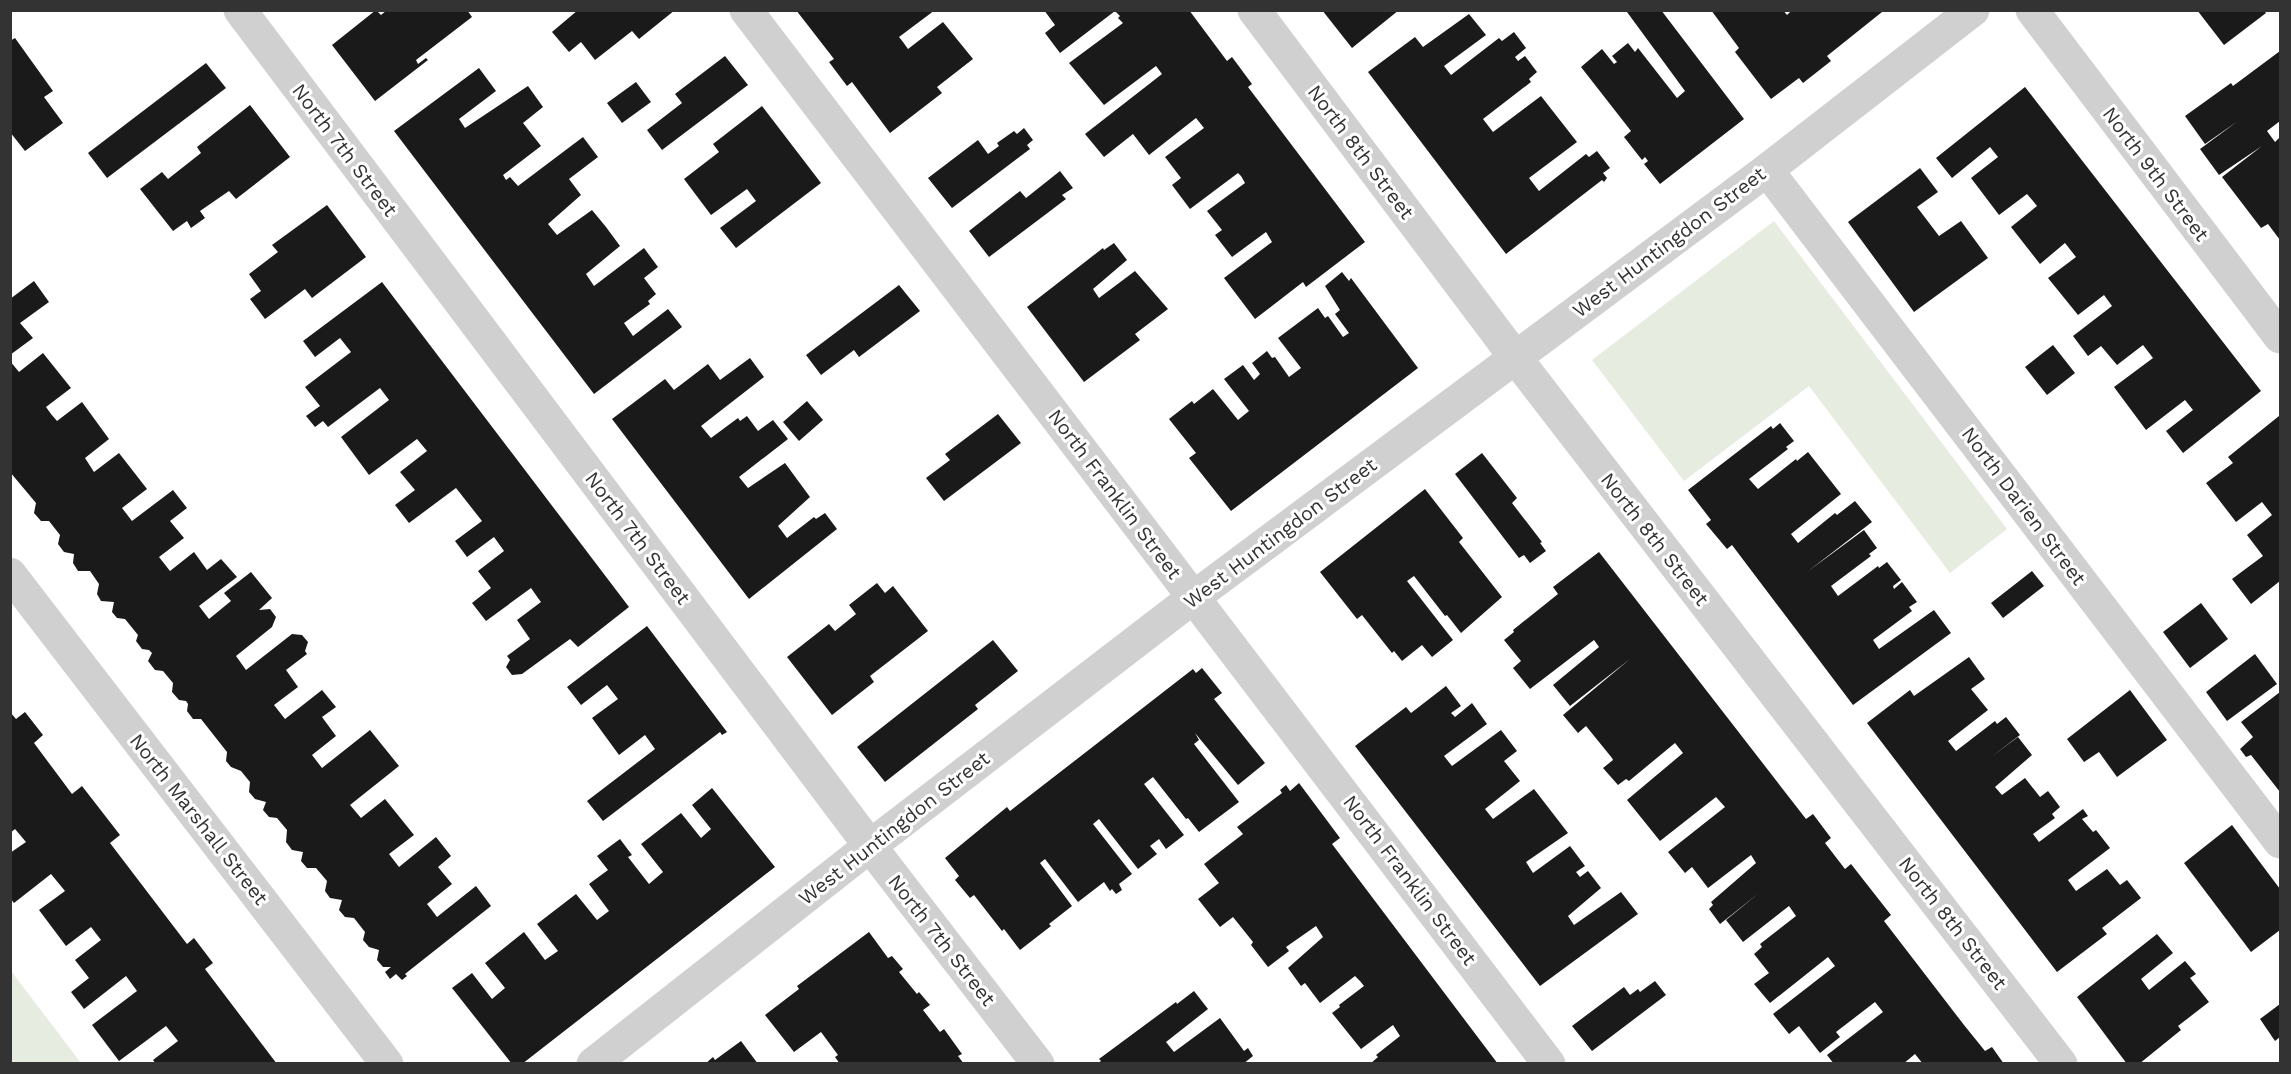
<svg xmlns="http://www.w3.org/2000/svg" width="2291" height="1074" viewBox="0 0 2291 1074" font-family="'Work Sans',sans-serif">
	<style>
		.green { fill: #e6ecdf }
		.building { fill: #1a1a1a }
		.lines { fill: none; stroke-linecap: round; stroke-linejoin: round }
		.minor { stroke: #d0d0d0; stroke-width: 33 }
		.labels { text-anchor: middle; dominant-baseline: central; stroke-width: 6; stroke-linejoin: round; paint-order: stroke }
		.street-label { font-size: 20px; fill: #333; stroke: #fff }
	</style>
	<rect width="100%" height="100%" fill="#fff"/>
	<g class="green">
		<polygon points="1774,221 2007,529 1950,573 1809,386 1684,481 1592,360"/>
		<polygon points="10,971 11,971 81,1063 11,1063"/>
	</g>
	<g class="building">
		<polygon points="376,10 381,15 387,10 467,10 472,17 416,60 418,64 426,58 428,60 375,101 332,45"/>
		<polygon points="578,10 675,10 639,39 632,31 595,60 581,42 569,52 552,32"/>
		<polygon points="796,10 935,10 899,37 903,42 908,49 943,22 973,59 937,87 942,93 890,133 852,82 847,86 829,62 834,59"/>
		<polygon points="1044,10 1189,10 1227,61 1232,57 1252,84 1248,87 1365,242 1306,287 1303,282 1255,319 1224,278 1272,242 1266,232 1232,257 1215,235 1222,230 1207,211 1245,183 1241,176 1238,173 1190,209 1172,185 1181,178 1165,157 1204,128 1196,118 1149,155 1133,134 1104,157 1085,134 1162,74 1156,66 1104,105 1069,63 1123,23 1118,18 1120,16 1115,11 1060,53 1045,33 1055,25"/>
		<polygon points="1322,10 1399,10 1352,48"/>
		<polygon points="1629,10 1661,10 1744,119 1660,184 1644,164 1648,161 1645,157 1642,160 1624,137 1631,131 1581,67 1602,49 1614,64 1617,62 1612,56 1628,43 1635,52 1638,48 1677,98 1685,91 1627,12"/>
		<polygon points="1711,10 1783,10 1787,15 1792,10 1881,10 1882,12 1827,56 1831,61 1803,83 1799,78 1771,99 1735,52 1739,48"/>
		<polygon points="2197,10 2264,10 2266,13 2224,45"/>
		<polygon points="1469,14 1486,35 1444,66 1451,75 1499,38 1502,41 1514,32 1526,48 1515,57 1518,61 1525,56 1537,72 1529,79 1531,82 1483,119 1493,132 1541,96 1577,142 1529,178 1539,191 1586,154 1589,157 1597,151 1610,168 1603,173 1607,178 1604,182 1602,180 1506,254 1368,72 1415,37 1423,47"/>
		<polygon points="15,38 53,91 44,97 63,123 25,151 10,132 10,41"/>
		<polygon points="2280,51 2280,121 2267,131 2275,142 2280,137 2280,240 2268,224 2261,228 2222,177 2262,146 2219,175 2200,149 2238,121 2205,144 2185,116 2231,83 2233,86"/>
		<polygon points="725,56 748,85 662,150 647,130 682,103 675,94"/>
		<polygon points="206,63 226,88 107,178 88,153"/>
		<polygon points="479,68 496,91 459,119 465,128 528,86 543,107 523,123 541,146 503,175 506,180 510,177 518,186 583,137 598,157 569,179 581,195 548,224 557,235 592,210 606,227 620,246 586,274 594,286 644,248 658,267 644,278 656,294 648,301 650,304 624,323 633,336 668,309 682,327 594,394 394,131"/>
		<polygon points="636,82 651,102 622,123 607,103"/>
		<polygon points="2025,87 2261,391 2183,453 2166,431 2193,410 2185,400 2146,430 2114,387 2153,358 2143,345 2117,365 2101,346 2088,356 2073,336 2112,306 2104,295 2078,315 2048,278 2076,257 2065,243 2040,264 2011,227 2037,206 2033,201 2027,194 1999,215 1971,178 1998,157 1990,147 1952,178 1936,158"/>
		<polygon points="250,105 290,157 236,199 229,191 200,211 205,218 191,228 187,221 173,231 140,189 162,172 168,179 201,153 197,147"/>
		<polygon points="762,106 821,183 736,248 720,228 756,201 747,189 711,215 684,179 719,152 713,144"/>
		<polygon points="1024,128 1033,140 1027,145 1030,149 952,208 928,178 978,140 988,154 999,146 997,143 1014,131 1017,134"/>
		<polygon points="1920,168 1938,192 1917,207 1939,236 1961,221 1988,258 1914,312 1848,222"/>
		<polygon points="1060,171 1073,188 1062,195 1066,199 989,257 969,231 1020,191 1026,198"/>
		<polygon points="327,205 366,257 312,298 305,289 265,319 250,299 261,291 249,274 278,252 272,245"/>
		<polygon points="1114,243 1127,260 1093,289 1099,298 1135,271 1168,309 1135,334 1140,340 1084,382 1027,307 1103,248 1104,250"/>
		<polygon points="1342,272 1349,281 1351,278 1418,368 1231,511 1189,458 1196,453 1169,419 1192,401 1194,404 1213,389 1238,420 1244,415 1249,411 1224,379 1243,365 1254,380 1260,374 1252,363 1267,351 1272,358 1275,357 1289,377 1301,368 1278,338 1318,308 1325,318 1328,316 1343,337 1349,333 1335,314 1340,310 1325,286"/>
		<polygon points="34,281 49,302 20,323 33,338 10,355 10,299"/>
		<polygon points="382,282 629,607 578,647 570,639 522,674 512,675 506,667 510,660 507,656 530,639 517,620 541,602 538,598 531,588 486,621 472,603 491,588 478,571 504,551 494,537 467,557 455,541 482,521 456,488 409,523 395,505 415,490 400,472 427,451 417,439 369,475 341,437 389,400 380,388 328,427 323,421 315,427 306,416 320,406 305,387 351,352 340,338 315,357 303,341"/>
		<polygon points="899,285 920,311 859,357 854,350 821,375 806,355"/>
		<polygon points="2053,345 2075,373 2047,395 2025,367"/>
		<polygon points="43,353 71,388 46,407 51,414 57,421 82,402 109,439 85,458 94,472 119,453 147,489 122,508 132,521 173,490 187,508 170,521 184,538 159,557 170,571 194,552 207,570 221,559 237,577 199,606 209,619 231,601 224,593 251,572 272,598 259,610 270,609 276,617 272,627 236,656 246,670 292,634 302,635 308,642 305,651 307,654 286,670 298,687 274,705 285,719 322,690 336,707 322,717 336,736 312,755 322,768 370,730 399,766 350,805 361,818 385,799 414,835 389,854 399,867 436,837 451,856 438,867 452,884 427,904 431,909 437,917 476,886 491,906 405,974 407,976 402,980 396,974 390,979 385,972 391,967 383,967 377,960 379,950 369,947 363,940 365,932 354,918 345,917 339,910 342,900 330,898 325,891 327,881 316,868 307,868 301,861 303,852 292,850 286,842 287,830 277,818 269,817 263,810 266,802 255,799 249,792 250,782 241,771 231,767 226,761 227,752 201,719 193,719 187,711 188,704 186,701 179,700 172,692 173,683 163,671 155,670 148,661 152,653 149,650 142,649 136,641 138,635 125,619 117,618 112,612 114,602 101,601 97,594 99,584 90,571 78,571 73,563 74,554 64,552 58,544 60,535 49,521 41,521 34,513 36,503 10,472 10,361 19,372"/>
		<polygon points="750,358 764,377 701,426 711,438 738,418 740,421 747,416 758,431 773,420 788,439 739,477 748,488 785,463 810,497 778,526 787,538 814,517 816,519 825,513 837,529 749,599 612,419 665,379 674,390 708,364 720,380"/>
		<polygon points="807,401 823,420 799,441 783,422"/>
		<polygon points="998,414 1021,443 944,501 926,478 950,460 945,454"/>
		<polygon points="2279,416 2280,581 2251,604 2232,579 2263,556 2247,535 2272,515 2262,502 2236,522 2206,483 2233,463 2228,457"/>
		<polygon points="1780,423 1794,441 1786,447 1788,449 1749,479 1758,489 1796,459 1797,461 1808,452 1841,494 1791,534 1798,543 1835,513 1837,515 1855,501 1872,522 1807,572 1864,530 1877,548 1869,554 1871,556 1831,586 1838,596 1878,566 1879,568 1887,562 1901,580 1893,586 1894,589 1902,582 1917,602 1909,607 1912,611 1873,640 1879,649 1934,610 1951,633 1853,705 1732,545 1727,549 1706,524 1711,520 1688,490 1771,426 1773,429"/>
		<polygon points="1482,453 1517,498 1512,503 1542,542 1540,543 1546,551 1530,563 1524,555 1519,558 1455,474"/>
		<polygon points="1425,489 1463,538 1459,542 1502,597 1461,633 1447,615 1445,616 1414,576 1407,581 1453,640 1432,657 1422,645 1402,661 1394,651 1392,653 1362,615 1357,619 1320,572"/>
		<polygon points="1599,552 1806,819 1813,814 1831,838 1825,843 1845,869 1851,864 1891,915 1884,921 1964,1025 1985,1051 1992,1047 2004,1064 1923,1064 1915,1054 1903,1064 1834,1064 1827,1055 1883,1012 1875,1002 1836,1032 1840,1037 1820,1053 1799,1026 1789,1034 1773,1014 1835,966 1828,957 1770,1003 1754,984 1769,973 1754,954 1762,947 1760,944 1796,916 1789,906 1743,942 1726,920 1759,893 1720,924 1709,909 1713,905 1711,902 1756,863 1751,855 1708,888 1692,867 1685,873 1668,852 1725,807 1716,797 1660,841 1627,800 1683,753 1675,743 1629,781 1626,779 1618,785 1603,768 1613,760 1612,758 1586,726 1578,733 1563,715 1630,659 1570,706 1553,685 1599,647 1594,640 1530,689 1513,668 1521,661 1504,640 1514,632 1513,630 1558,594 1553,587"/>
		<polygon points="2032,571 2044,586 2003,618 1991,603"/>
		<polygon points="877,583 885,593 893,586 928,631 870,676 874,682 832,715 787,657 829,624 835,631 856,614 849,605"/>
		<polygon points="2201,603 2228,639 2190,668 2163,632"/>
		<polygon points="647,626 727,732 722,735 720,732 603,821 587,801 655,749 645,735 619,755 592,718 618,699 607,685 581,705 567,687"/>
		<polygon points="993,640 1018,671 975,705 978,709 885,782 857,747"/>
		<polygon points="2255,654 2277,684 2227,721 2206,692"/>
		<polygon points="1969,657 1985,679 1971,689 1988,710 1948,741 1956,751 1995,721 1997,724 2006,717 2020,735 1991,757 2018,737 2032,755 1995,787 2002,795 2025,778 2040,797 2048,791 2060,807 2052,814 2055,818 2033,834 2039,842 2083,809 2088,816 2082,819 2093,832 2096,830 2110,848 2068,880 2076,891 2107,869 2120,885 2127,880 2141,898 2102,928 2107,934 2057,972 1867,723 1910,690 1914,696"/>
		<polygon points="1202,668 1222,693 1214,699 1265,763 1238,785 1195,733 1199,740 1194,744 1239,802 1199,832 1188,818 1186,819 1153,777 1144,784 1184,835 1166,849 1159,839 1150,846 1157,854 1138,869 1099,819 1093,824 1132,874 1119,884 1122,890 1116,894 1112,889 1110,891 1104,882 1078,902 1045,859 1040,863 1072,906 1049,924 1051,926 1020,950 1004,929 1002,931 974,895 970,898 955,880 959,876 945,858 1007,807 1010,811 1193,669 1196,673"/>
		<polygon points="1446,686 1461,706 1451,713 1455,717 1472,703 1487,724 1444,756 1452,766 1501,730 1517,751 1504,761 1520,781 1485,809 1493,819 1534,789 1568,833 1526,862 1533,873 1570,846 1585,866 1576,872 1580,877 1588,871 1601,888 1568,916 1574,925 1621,892 1638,914 1540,986 1355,746 1406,707 1411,713"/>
		<polygon points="2130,690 2167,740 2117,777 2099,752 2084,762 2067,739"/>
		<polygon points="2280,692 2280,792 2251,755 2246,757 2240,749 2253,737 2241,722"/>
		<polygon points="10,712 16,719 25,712 43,735 34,743 72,794 82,786 120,835 110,843 187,944 194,938 213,963 205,969 277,1064 156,1064 153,1060 178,1041 166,1026 119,1061 92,1025 137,991 126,976 84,1009 71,992 89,978 75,960 101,940 91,927 66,946 39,910 65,891 51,874 14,903 10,898 10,853 26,842 15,829 10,833"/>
		<polygon points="1299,783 1340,838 1332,844 1498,1064 1370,1064 1378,1057 1376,1055 1400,1036 1393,1025 1361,1049 1332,1013 1340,1007 1339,1005 1364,986 1360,981 1355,976 1320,1003 1305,983 1301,986 1288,968 1323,937 1316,926 1286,947 1289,951 1268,967 1251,945 1253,942 1233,917 1220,927 1198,899 1219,883 1204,864 1243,834 1237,827 1282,793 1280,790 1286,785 1290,791"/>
		<polygon points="712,788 775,867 522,1064 512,1064 452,988 472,973 492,999 499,993 505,988 485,963 524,932 545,960 558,951 537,924 576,894 597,920 609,911 589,884 608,870 597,856 620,839 632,855 628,857 649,884 663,872 641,844 681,813 701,838 711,829 692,805"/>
		<polygon points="2232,825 2280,889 2280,930 2251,952 2184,863"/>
		<polygon points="869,932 888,958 892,956 903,969 899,972 917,994 919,992 930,1005 923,1010 940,1032 944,1029 962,1054 958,1056 964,1064 840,1064 835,1057 838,1055 821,1032 794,1052 765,1015 799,989 797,986"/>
		<polygon points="2157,934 2173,953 2141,979 2149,990 2185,961 2196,974 2190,978 2209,1002 2178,1026 2181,1030 2139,1064 2127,1064 2077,997"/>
		<polygon points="1655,981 1666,995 1592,1051 1572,1026 1624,987 1630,995 1638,989 1640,992"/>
		<polygon points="1194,991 1208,1009 1166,1042 1174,1052 1220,1018 1244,1051 1248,1048 1253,1056 1243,1064 1097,1064 1101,1061 1099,1059 1176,1002 1177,1004"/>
		<polygon points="2280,1004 2280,1037 2275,1041 2260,1019"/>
		<polygon points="741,1041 758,1064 705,1064 713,1057 715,1060"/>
	</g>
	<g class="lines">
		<g class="minor">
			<polyline points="240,10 870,846 1038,1064"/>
			<polyline points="746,10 1549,1064"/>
			<polyline points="1254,10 1515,357 2061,1064"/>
			<polyline points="2032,10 2280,337"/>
			<polyline points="1767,170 2280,842"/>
			<polyline points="10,574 387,1064"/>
			<polyline points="593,1064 870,846 1194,597 1767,170 1973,10"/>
		</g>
	</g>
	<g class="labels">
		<g class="street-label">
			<text transform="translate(345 150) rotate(53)">North 7th Street</text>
			<text transform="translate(1361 152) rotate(53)">North 8th Street</text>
			<text transform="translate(2156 174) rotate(53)">North 9th Street</text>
			<text transform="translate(1669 242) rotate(-37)">West Huntingdon Street</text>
			<text transform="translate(1115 494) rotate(53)">North Franklin Street</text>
			<text transform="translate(2024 506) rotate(53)">North Darien Street</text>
			<text transform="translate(1280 533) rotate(-37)">West Huntingdon Street</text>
			<text transform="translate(638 538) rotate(53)">North 7th Street</text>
			<text transform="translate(1655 539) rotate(52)">North 8th Street</text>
			<text transform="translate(199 819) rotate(52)">North Marshall Street</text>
			<text transform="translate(894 828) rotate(-38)">West Huntingdon Street</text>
			<text transform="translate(1410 880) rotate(53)">North Franklin Street</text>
			<text transform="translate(1953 923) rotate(52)">North 8th Street</text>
			<text transform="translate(942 940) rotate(52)">North 7th Street</text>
		</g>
	</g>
	<rect width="2291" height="1074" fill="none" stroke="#333333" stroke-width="24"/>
</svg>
